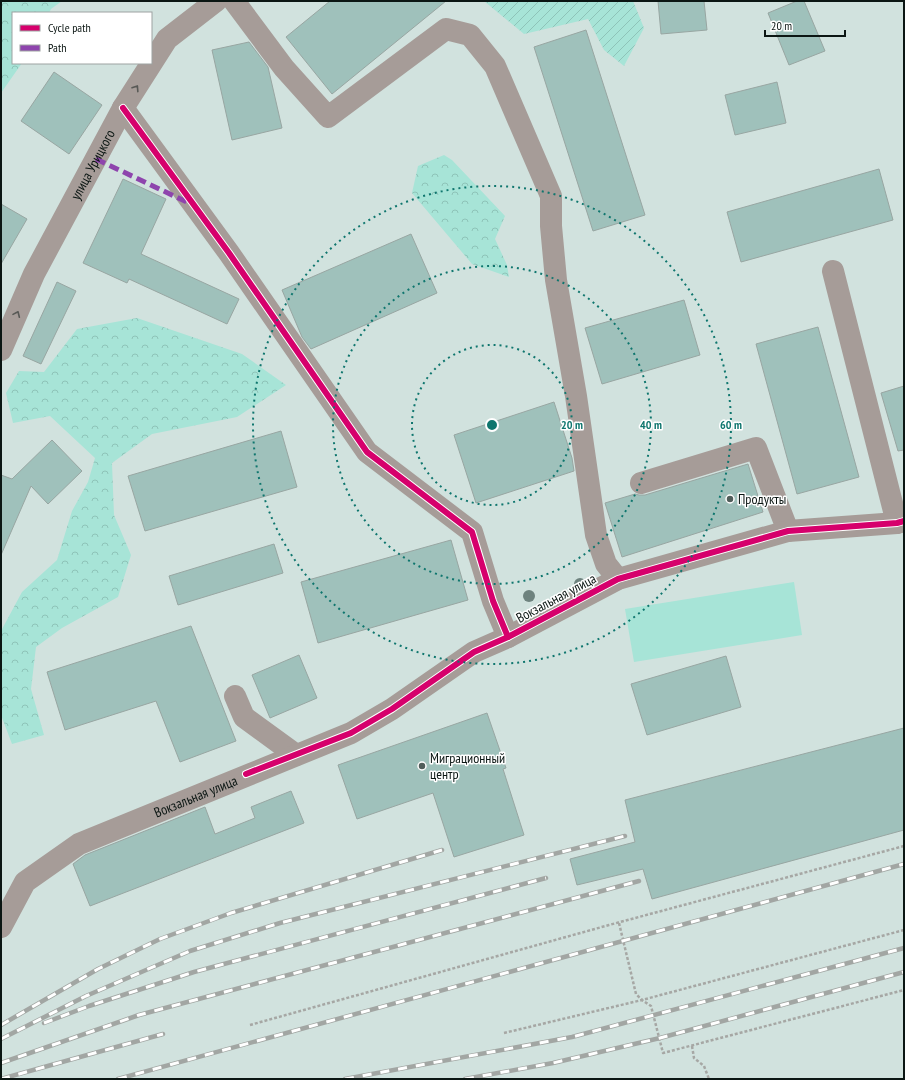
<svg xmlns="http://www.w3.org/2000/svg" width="905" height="1080" viewBox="0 0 905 1080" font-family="'PT Sans Narrow',sans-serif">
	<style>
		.forest { fill: url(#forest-crowns) }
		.garden { fill: url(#garden-furrows) }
		.pitch { fill: #a7e4d7 }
		.building { fill: #9fc1bb; stroke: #98a6a2 }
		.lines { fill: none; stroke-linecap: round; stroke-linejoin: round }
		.path { stroke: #a6a7a4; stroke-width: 2.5; stroke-dasharray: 3 2; stroke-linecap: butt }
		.minor { stroke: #a69c98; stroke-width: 22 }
		.rail-casing { stroke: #a2a6a3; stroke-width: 4.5 }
		.rail { stroke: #fff; stroke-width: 3; stroke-dasharray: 9; stroke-linecap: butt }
		.quiet { stroke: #8e44ad; stroke-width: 5; stroke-dasharray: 10 5; stroke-linecap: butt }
		.cycleway-casing { stroke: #fff; stroke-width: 8 }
		.cycleway { stroke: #d6006c; stroke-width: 6 }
		.tree { fill: #6e827e }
		.oneway { stroke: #585956 }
		.ring { fill: none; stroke: #0f766e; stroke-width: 2; stroke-dasharray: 2 4 }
		.poi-dot { fill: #505d5a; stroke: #fff; stroke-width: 1.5 }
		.labels { text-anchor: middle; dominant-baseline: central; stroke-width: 3; stroke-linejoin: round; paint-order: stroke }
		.street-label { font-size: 14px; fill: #0b1613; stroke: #fff }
		.poi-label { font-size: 14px; fill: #0b1613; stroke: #fff; text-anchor: start }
		.centre { fill: #0f766e; stroke: #fff; stroke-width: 2 }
		.ring-label { font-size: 12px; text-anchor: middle; font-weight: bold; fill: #0f766e; stroke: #fff; stroke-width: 3; stroke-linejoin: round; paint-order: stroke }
	</style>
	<defs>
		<pattern id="forest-crowns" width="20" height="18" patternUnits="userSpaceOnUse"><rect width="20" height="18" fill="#a7e4d7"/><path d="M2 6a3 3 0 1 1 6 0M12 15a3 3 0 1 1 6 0" fill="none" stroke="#8ec3b8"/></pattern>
		<pattern id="garden-furrows" width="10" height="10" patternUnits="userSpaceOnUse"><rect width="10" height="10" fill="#a7e4d7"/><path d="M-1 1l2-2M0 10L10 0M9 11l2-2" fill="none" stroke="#8ec3b8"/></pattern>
	</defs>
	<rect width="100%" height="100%" fill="#d1e2de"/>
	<g class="forest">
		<polygon points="1,1 62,1 51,9 49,13 13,13 13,63 22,63 1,93"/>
		<polygon points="444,155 452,160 505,216 495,239 507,265 509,277 472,264 412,193 418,166"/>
		<polygon points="137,318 242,354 286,385 237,417 152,434 112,463 114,515 131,555 118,597 62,628 36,647 31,689 44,735 12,744 1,715 1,631 22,592 57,560 72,511 88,482 95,458 50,416 13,423 6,393 19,371 44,372 77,329"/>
	</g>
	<polygon class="garden" points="484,1 633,1 644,28 624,66 604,50 588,19 524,34"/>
	<polygon class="pitch" points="794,582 802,635 634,662 625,609"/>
	<g class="building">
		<polygon points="330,1 446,1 332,94 286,37"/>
		<polygon points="658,1 704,1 707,30 661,34"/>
		<polygon points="797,1 804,1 825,51 789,65 768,13"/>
		<polygon points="586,30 645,215 593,231 534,47"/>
		<polygon points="249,42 268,67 282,128 232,140 212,50"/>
		<polygon points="54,72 102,105 69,154 21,121"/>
		<polygon points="777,82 786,123 735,135 725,95"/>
		<polygon points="879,169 893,220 741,262 727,212"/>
		<polygon points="123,179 166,199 141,254 239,299 227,324 129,279 127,283 83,263"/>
		<polygon points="1,204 27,219 1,264"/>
		<polygon points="411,234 437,293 311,349 302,337 282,290"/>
		<polygon points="57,282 76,291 41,364 23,356"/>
		<polygon points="684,300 700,355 602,384 585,328"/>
		<polygon points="818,327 859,477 797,494 756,344"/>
		<polygon points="904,386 904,450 898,451 881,393"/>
		<polygon points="554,402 572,458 574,471 476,503 454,435"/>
		<polygon points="281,431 297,487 145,531 128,476"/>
		<polygon points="52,440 82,471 48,504 31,486 1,555 1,475 12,479"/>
		<polygon points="748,464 763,512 622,557 605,503 635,494 639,495 645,495"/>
		<polygon points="451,540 468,600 318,643 301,582"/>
		<polygon points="274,544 283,573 178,605 169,576"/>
		<polygon points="191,626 236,741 180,762 156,701 65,730 47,672"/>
		<polygon points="299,655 317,698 270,718 252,675"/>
		<polygon points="726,656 741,707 647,735 631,684"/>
		<polygon points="487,713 506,768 503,769 524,835 454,857 433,793 357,819 338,765"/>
		<polygon points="904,728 904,830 652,899 643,869 577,885 570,859 635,842 625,800"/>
		<polygon points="291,791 304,823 90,906 73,864 85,855 205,807 215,834 255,818 251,807"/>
	</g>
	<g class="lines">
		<g class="path">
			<polyline points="619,923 636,994 642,1000 651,1006 663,1053 904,990"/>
			<polyline points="250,1025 609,925 904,846"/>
			<polyline points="504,1033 642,1000 904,930"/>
			<polyline points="692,1046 694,1058 704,1066 709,1079"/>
		</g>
		<g class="minor">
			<polyline points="234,1 284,68 328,117 446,29 470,35 495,66 551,196 551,226 556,280 576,396 596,535 606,564 618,579"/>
			<polyline points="123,108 229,253 367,452 472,532 493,601 508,637"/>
			<polyline points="833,271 897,523"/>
			<path id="s1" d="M1,350L34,274L123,108L167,39L216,1"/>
			<polyline points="641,483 756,448 788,531"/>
			<polyline points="235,696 244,717 296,755"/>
			<path id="s2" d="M1,927L25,882L79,844L351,733L392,709L474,652L508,637L618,579L788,531L897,523L904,521"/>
		</g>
		<defs>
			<g id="rail">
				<polyline points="44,1023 89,1006 194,972 546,878"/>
				<polyline points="1,1025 98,969 160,939 231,913 442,850"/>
				<polyline points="1,1039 86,996 190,951 280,923 625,836"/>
				<polyline points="1,1063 139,1015 639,881"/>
				<polyline points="1,1079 163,1034"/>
				<polyline points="118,1079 904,864"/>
				<polyline points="345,1079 572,1037 904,948"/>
				<polyline points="465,1079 553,1063 660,1038 904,972"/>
			</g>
		</defs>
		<use href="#rail" class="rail-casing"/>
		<use href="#rail" class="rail"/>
		<polyline class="quiet" points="96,159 191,204"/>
		<defs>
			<g id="cycleway">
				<polyline points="123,108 229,253 367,452 472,532 493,601 508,637"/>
				<polyline points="246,774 351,733 392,709 474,652 508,637 618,579 788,531 897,523 904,521"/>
			</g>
		</defs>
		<use href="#cycleway" class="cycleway-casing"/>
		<use href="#cycleway" class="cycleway"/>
	</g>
	<g class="tree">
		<circle cx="580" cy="584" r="6"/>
		<circle cx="529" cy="596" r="6"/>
	</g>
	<defs><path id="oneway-chevron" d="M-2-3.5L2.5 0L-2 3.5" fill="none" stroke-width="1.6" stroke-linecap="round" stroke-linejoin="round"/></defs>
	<g class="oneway">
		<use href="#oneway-chevron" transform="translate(136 88) rotate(-57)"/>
		<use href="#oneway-chevron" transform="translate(17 314) rotate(-66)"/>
	</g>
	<g class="ring">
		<circle cx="492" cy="425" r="80"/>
		<circle cx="492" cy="425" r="159"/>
		<circle cx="492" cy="425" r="239"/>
	</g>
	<g class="poi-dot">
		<circle cx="730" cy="499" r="4"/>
		<circle cx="422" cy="766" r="4"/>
	</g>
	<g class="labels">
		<g class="street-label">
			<text stroke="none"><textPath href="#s1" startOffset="207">улица Урицкого</textPath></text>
			<text transform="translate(556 598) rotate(-28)">Вокзальная улица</text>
			<text stroke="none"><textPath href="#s2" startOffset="243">Вокзальная улица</textPath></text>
		</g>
		<g class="poi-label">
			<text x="738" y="499">Продукты</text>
			<text x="430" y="758">Миграционный<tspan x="430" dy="16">центр</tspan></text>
		</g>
	</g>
	<circle cx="492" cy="425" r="6" class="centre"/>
	<g class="ring-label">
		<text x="572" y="429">20 m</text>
		<text x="651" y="429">40 m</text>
		<text x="731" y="429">60 m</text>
	</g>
	<rect width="905" height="1080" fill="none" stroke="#0b1613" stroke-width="4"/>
	<rect x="12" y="12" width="140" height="52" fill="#ffffff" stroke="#9da2a1"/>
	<rect x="20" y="25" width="20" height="6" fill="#d6006c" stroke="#9da2a1"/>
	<text x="48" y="32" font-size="12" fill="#0b1613">Cycle path</text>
	<rect x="20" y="45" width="20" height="6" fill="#8e44ad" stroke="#9da2a1"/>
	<text x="48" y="52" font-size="12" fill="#0b1613">Path</text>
	<path d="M765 30v6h80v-6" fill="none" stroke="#0b1613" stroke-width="2"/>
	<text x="771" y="30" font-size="12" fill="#0b1613" stroke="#ffffff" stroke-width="3" paint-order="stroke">20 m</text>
</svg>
